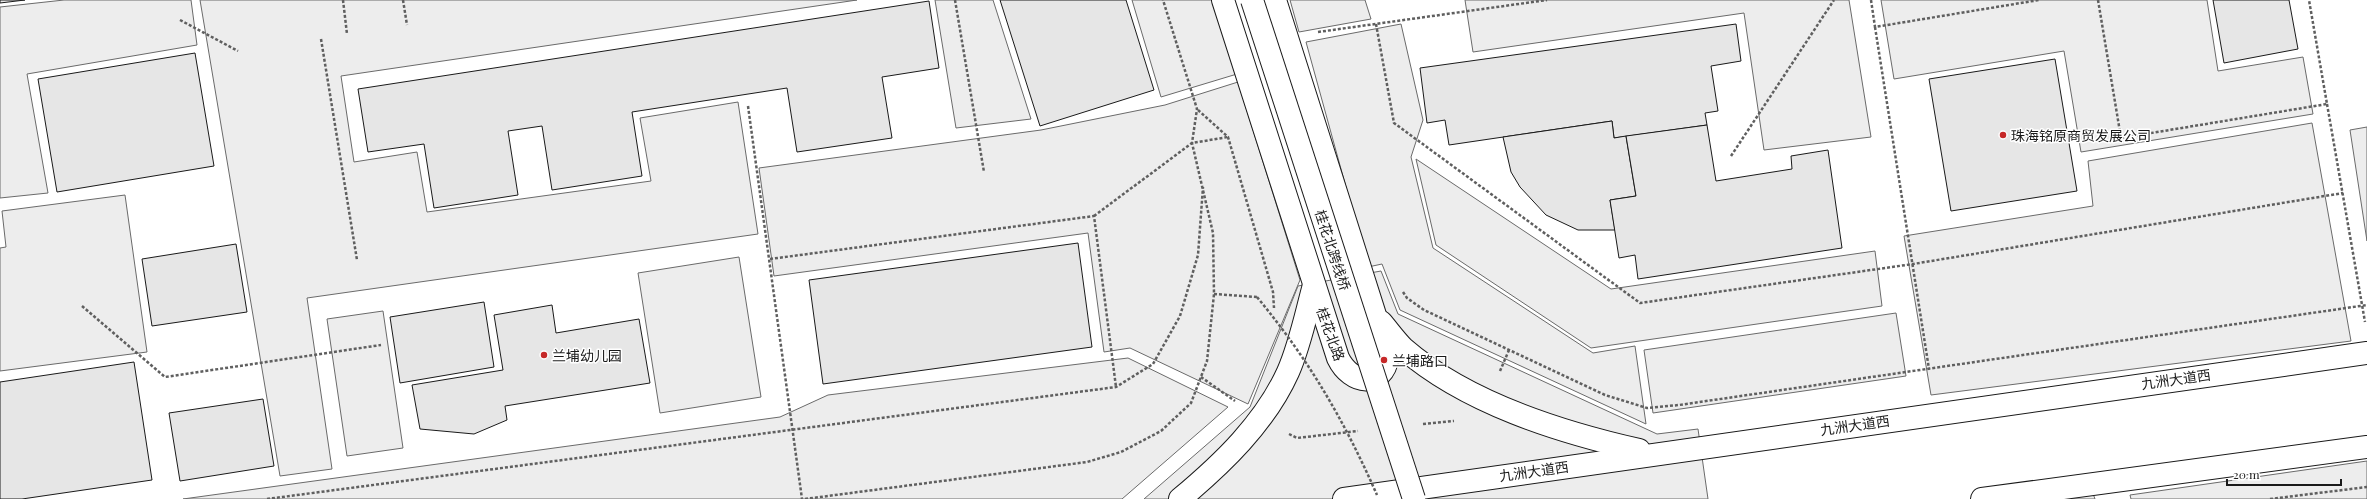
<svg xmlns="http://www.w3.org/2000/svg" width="2367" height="499" viewBox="0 0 2367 499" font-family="'Playfair Display','Noto Sans SC',serif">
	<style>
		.built { fill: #ededed; stroke: #6a6a6a }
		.building { fill: #e6e6e6; stroke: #1a1a1a }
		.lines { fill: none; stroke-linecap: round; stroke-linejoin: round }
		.major-casing { stroke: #1a1a1a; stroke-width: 24 }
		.path { stroke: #5f5f5f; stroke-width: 2.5; stroke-dasharray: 3 2; stroke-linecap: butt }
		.major { stroke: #fff; stroke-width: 22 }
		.major-bridge-casing { stroke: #1a1a1a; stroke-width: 24; stroke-linecap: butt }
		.path-bridge { stroke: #5f5f5f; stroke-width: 2.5; stroke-dasharray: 3 2; stroke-linecap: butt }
		.major-bridge { stroke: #fff; stroke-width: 22 }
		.poi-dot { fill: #c62828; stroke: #fff; stroke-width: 1.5 }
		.labels { text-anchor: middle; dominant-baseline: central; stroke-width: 3; stroke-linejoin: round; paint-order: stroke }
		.poi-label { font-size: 14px; fill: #1a1a1a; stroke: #fff; text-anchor: start }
		.street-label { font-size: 14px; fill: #1a1a1a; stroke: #fff }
	</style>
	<rect width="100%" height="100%" fill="#fff"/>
	<g class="built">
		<polygon points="64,0 191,0 197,45 27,74 48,193 0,198 0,7"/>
		<polygon points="200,0 857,0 341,76 354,162 417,152 427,212 651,181 640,118 738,102 758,234 307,298 332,469 280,476"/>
		<polygon points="935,0 993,0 1031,119 956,128"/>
		<polygon points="1132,0 1214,0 1237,74 1161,97"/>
		<polygon points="1290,0 1365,0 1371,19 1299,32"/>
		<polygon points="1465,0 1849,0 1871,137 1764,150 1744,13 1473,52"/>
		<polygon points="1881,0 2207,0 2218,71 2303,57 2313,114 2081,152 2064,51 1894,79"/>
		<polygon points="1401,24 1423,120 1411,157 1433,248 1593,353 1635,346 1646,424 1400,310 1382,264 1368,267 1306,42"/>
		<polygon points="1238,82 1300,280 1248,404 1130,348 1104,352 1088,233 774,276 759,168 1041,130 1165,105"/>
		<polygon points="2312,123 2351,341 1931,395 1904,236 2093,206 2088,161"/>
		<polygon points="2367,127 2367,241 2350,130"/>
		<polygon points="1416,159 1611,289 1875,251 1882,306 1591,348 1436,245"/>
		<polygon points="125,195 147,352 0,371 0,248 6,247 2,211"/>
		<polygon points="739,257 761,397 660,413 638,273"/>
		<polygon points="1381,271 1398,314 1657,434 1698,429 1708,499 1144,499 1250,407 1298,286"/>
		<polygon points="383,311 403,448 347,456 327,319"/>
		<polygon points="1896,313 1906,376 1653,413 1644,350"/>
		<polygon points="1128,358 1228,407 1122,499 183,499 780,417 828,395"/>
		<polygon points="2367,461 2367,499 2131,499 2130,495"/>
		<polygon points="2092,491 2095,499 2034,499"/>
	</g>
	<g class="building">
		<polygon points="0,0 25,0 0,3"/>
		<polygon points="1000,0 1126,0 1154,90 1040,126"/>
		<polygon points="2213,0 2289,0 2298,49 2224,63"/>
		<polygon points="929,1 939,68 882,77 892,138 797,152 787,88 632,112 642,176 552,190 542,126 508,131 518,195 434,208 424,144 368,152 358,89"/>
		<polygon points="1736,24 1741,61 1711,66 1718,111 1705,113 1707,125 1614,138 1612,121 1449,145 1445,120 1427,123 1420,68"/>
		<polygon points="195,53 214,166 57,192 38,79"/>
		<polygon points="2055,59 2077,191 1951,211 1929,79"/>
		<polygon points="1612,121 1614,138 1626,136 1636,196 1610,200 1615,230 1578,230 1546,215 1520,187 1511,172 1503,137"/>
		<polygon points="1707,125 1716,181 1792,169 1791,156 1828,150 1842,248 1638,279 1635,255 1619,258 1610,200 1636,196 1626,136"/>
		<polygon points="1078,243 1092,347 823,384 809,280"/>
		<polygon points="236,244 247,312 152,326 142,259"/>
		<polygon points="484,302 494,367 400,383 390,317"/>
		<polygon points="552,305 556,333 639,319 650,383 505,406 507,420 474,434 420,429 412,385 503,370 494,315"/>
		<polygon points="134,362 152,480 22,499 0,499 0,382"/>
		<polygon points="263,399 274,466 180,481 169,413"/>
	</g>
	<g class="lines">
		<defs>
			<g id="major">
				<path d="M1223,0L1338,358C1351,385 1383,389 1388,356L1275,0"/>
				<path d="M1381,322C1388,330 1395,340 1403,348C1466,403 1559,432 1639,450"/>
				<path d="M1180,499C1222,464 1265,423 1288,372C1300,345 1306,314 1314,285"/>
				<polyline points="1344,499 2367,353"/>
				<polyline points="1982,499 2367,447"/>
			</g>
		</defs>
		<use href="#major" class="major-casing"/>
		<g class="path">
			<polyline points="343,0 347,34"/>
			<polyline points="403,0 407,25"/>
			<polyline points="955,0 984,172"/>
			<polyline points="1871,0 1875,27 2039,0"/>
			<polyline points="2098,0 2121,138 2327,104 2309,0"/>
			<polyline points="180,20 238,51"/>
			<polyline points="1376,24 1394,123 1640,303 1913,264 2343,193"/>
			<polyline points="1875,27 1929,369"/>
			<polyline points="1318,32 1547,0"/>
			<polyline points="321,39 357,260"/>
			<polyline points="2327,104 2365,322"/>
			<polyline points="748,106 802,499"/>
			<polyline points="1198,110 1228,137 1273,292 1274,308"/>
			<polyline points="1731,156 1834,0"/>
			<polyline points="1094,216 1192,143 1228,137"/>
			<polyline points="770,259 1094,216 1116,387"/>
			<polyline points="1403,292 1407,298 1424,310 1605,395 1647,408 1679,405 2367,305"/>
			<polyline points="1214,294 1257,297"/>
			<polyline points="82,306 165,377 381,345"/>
			<polyline points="1500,371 1509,350"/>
			<polyline points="1201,377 1235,401"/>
			<polyline points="1423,424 1454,421"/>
			<polyline points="1289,434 1297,438 1358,431"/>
			<polyline points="267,499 1116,387 1153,364 1180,316 1198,255 1203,187"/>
			<polyline points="805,499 1087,462 1121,452 1161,431 1191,403 1207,361 1214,294 1213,233 1192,143 1197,109 1163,0"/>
			<polyline points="2270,499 2367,487"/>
		</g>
		<use href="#major" class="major"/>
		<defs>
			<polyline id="major-bridge" points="1252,0 1414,499"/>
		</defs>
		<use href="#major-bridge" class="major-bridge-casing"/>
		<path class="path-bridge" d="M1257,297C1309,360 1344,420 1377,495"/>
		<use href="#major-bridge" class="major-bridge"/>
	</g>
	<g class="poi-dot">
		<circle cx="2003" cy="135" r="4"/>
		<circle cx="544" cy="355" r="4"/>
		<circle cx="1384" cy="360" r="4"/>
	</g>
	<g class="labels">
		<g class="poi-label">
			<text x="2011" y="135">珠海铭原商贸发展公司</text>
			<text x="552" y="355">兰埔幼儿园</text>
			<text x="1392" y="360">兰埔路口</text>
		</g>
		<g class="street-label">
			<text transform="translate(1333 250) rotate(72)">桂花北跨线桥</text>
			<text transform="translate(1331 334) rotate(70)">桂花北路</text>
			<text transform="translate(2176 379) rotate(-8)">九洲大道西</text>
			<text transform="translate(1855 425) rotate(-8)">九洲大道西</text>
			<text transform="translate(1534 471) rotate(-8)">九洲大道西</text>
		</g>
	</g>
	<path d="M2227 479v6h114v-6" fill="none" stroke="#1a1a1a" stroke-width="2"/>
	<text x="2233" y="479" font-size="12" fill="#1a1a1a" stroke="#ffffff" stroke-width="3" paint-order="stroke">20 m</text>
</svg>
